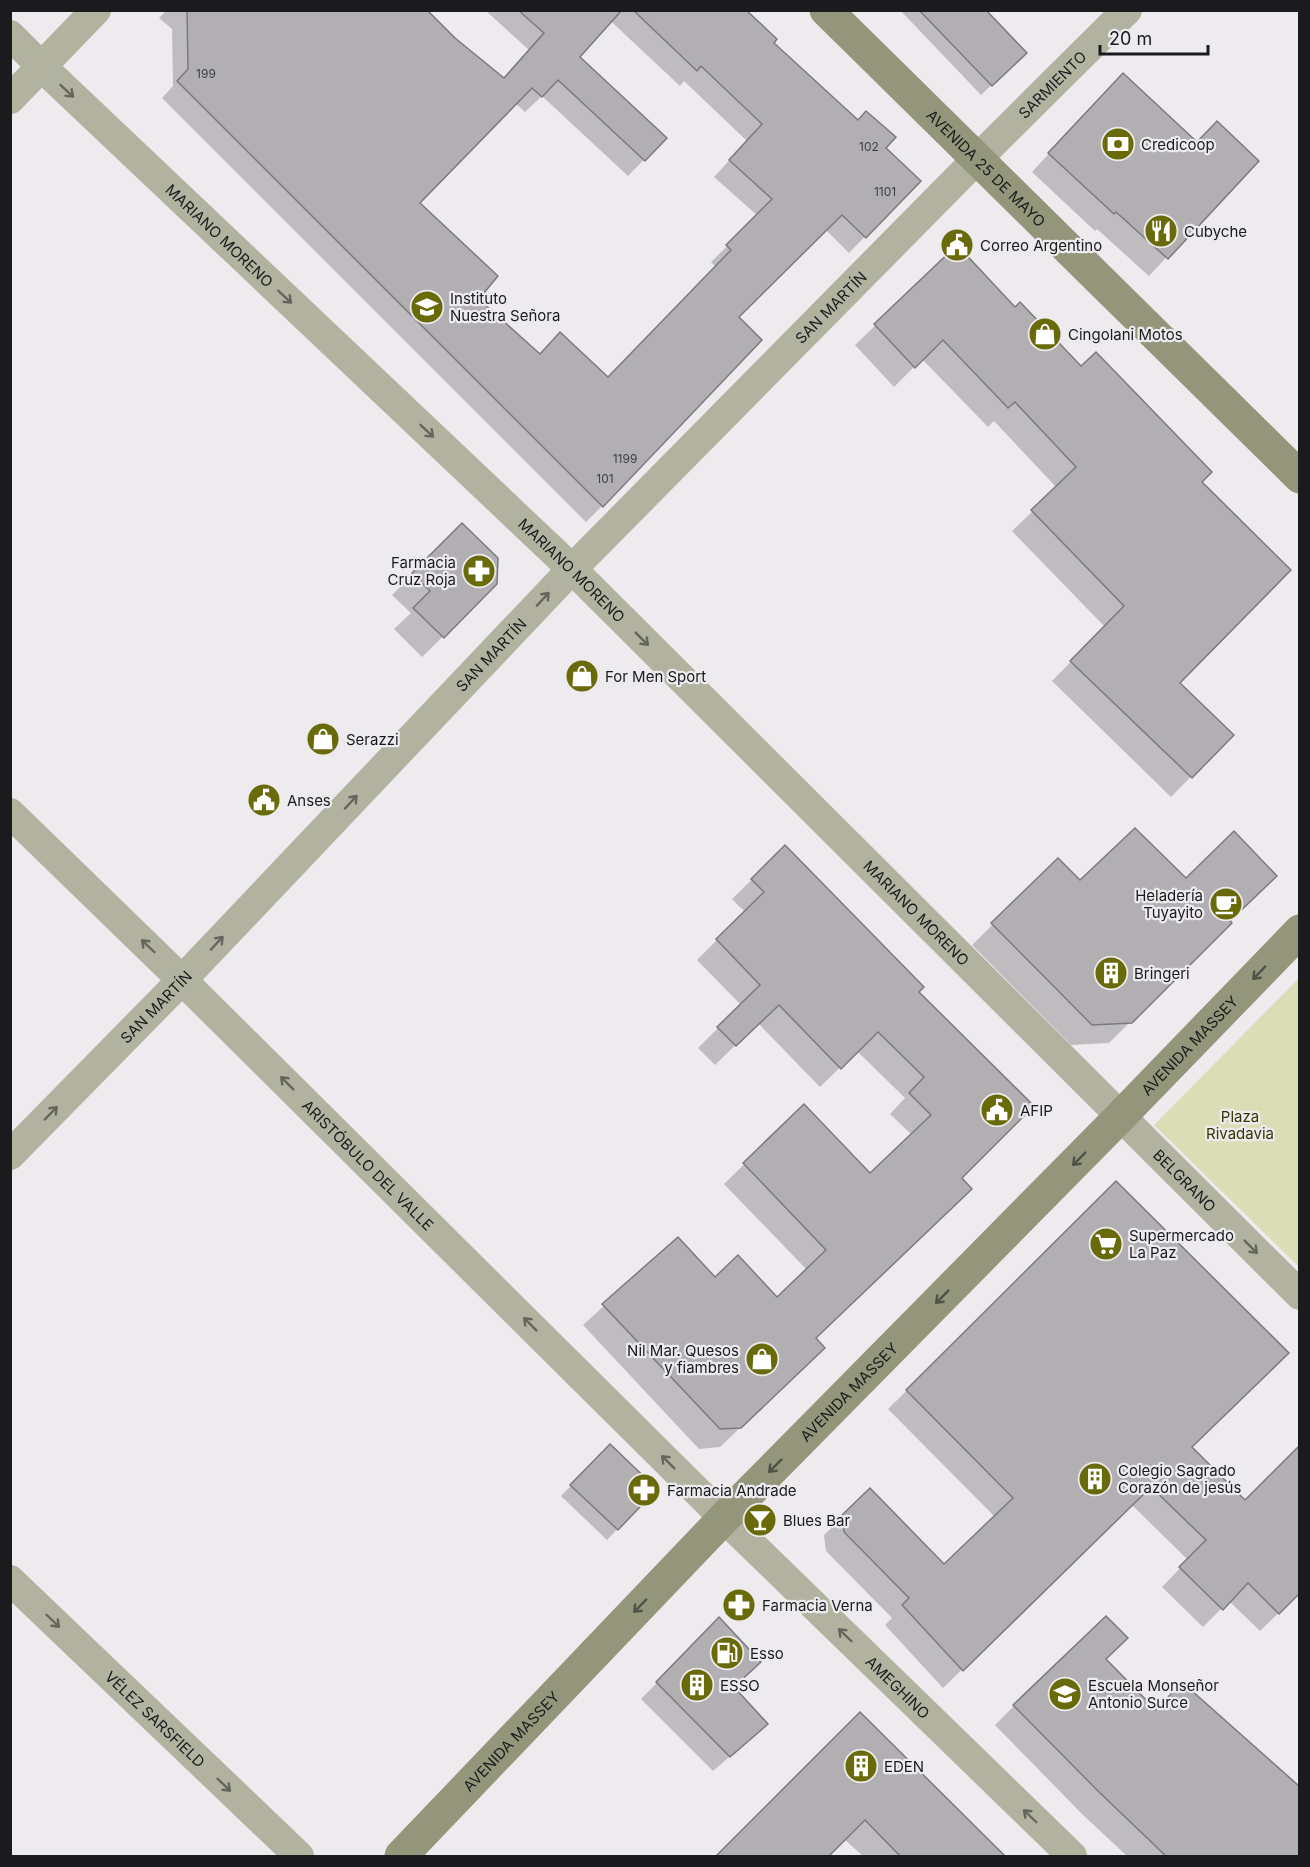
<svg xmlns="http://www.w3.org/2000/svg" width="1310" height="1867" viewBox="0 0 1310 1867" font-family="Inter,sans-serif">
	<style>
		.green { fill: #dbddb6 }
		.shadow { fill: #0003 }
		.building { fill: #b1afb2; stroke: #7d7a7e; stroke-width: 1.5 }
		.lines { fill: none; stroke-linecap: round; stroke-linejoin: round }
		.street { stroke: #b1b2a0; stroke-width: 30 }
		.secondary { stroke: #94967b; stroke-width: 33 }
		.oneway { stroke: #66665e }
		.oneway2 { stroke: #515247 }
		.labels { text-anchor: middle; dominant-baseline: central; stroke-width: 4.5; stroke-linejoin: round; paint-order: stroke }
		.number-label { font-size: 12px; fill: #403f42 }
		.street-label { font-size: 15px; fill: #1b1a1c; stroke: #eeebef }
		.poi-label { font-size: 15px; fill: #1b1a1c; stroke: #eeebef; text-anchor: start }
		.park-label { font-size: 15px; fill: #363702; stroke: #eeebef }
	</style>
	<rect width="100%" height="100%" fill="#eeebef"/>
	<polygon class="green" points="1299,978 1299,1267 1154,1125"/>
	<g class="shadow">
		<polygon points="167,10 425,10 454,39 503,79 529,50 485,10 593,10 578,57 665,138 628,176 542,96 525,112 515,103 418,203 477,299 539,356 608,378 716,267 711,262 758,216 714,177 747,141 684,81 680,86 601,12 603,10 744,10 772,43 919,181 849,253 826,230 737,318 602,506 586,522 162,98 173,86 172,29 159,18"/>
		<polygon points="900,10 984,10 1025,53 981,95"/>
		<polygon points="1105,93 1196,144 1256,161 1149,276 1097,229 1095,231 1032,172"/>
		<polygon points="957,247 1015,309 1081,368 1200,482 1178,683 1232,735 1171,797 1052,681 1105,627 1012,531 1057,488 994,421 988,427 922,359 894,387 855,345"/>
		<polygon points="462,525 496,584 422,657 394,629 411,613 392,595"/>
		<polygon points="785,847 917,992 960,1178 814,1339 803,1368 720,1447 699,1449 583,1325 678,1239 714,1279 777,1299 807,1270 724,1184 804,1106 870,1175 912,1135 890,1114 905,1098 857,1051 820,1087 758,1023 715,1065 698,1048 741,1005 697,960 745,912 732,899"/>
		<polygon points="1058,860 1080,882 1228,921 1230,923 1109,1043 1071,1045 972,945"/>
		<polygon points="1116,1184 1190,1448 1245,1502 1300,1447 1300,1537 1290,1546 1300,1555 1300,1592 1260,1631 1229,1601 1203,1627 1162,1587 1188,1560 1131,1504 943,1688 885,1625 892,1618 826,1551 824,1535 870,1491 944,1566 995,1517 888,1409"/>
		<polygon points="610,1446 655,1489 607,1540 561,1496"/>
		<polygon points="719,1620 732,1688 750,1739 713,1771 641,1699"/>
		<polygon points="1104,1659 1156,1711 1182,1684 1300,1788 1300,1825 1294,1831 1300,1836 1300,1856 1127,1856 1082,1814 995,1725 1014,1706"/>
		<polygon points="860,1714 1004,1856 863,1856 844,1839"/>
	</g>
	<g class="building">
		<polygon points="187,10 427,10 455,38 504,78 544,33 518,10 622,10 580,57 667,138 645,161 558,80 542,97 532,88 420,203 498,276 479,299 540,354 560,332 608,377 731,250 726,245 772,199 729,160 762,124 701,66 697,71 633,10 746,10 777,39 774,43 858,120 866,111 896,137 886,148 921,181 866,238 842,215 739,317 762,340 603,507 177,81 188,69"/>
		<polygon points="919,10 986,10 1027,53 992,86"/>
		<polygon points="1123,73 1197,142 1217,121 1259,161 1168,259 1116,212 1114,214 1048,153"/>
		<polygon points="957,245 1015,307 1020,302 1081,366 1096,352 1212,472 1202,482 1291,570 1180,683 1234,735 1192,778 1070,661 1124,606 1031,510 1076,467 1015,402 1008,408 943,340 915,368 874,324"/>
		<polygon points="462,523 498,558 497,584 444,638 413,608 430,591 412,573"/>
		<polygon points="1135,828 1186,878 1234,831 1277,876 1230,921 1232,923 1132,1023 1092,1025 991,923 1058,858 1080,880"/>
		<polygon points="785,845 924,987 919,992 1034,1106 962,1178 972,1189 816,1338 825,1348 741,1428 720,1429 602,1304 678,1237 715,1277 738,1255 777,1297 826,1250 743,1163 804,1104 870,1173 931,1115 909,1093 924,1077 878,1032 841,1069 779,1005 736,1046 717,1027 760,985 716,939 764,892 751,879"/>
		<polygon points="1116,1181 1289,1353 1192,1447 1245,1500 1299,1446 1299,1594 1279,1614 1248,1583 1223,1610 1179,1567 1206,1540 1151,1487 963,1671 902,1605 909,1598 844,1532 842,1515 870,1488 944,1564 1013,1498 906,1390"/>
		<polygon points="610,1444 657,1489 618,1530 570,1485"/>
		<polygon points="1106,1616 1128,1638 1106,1659 1156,1710 1182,1682 1299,1786 1299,1857 1167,1857 1098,1791 1013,1705"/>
		<polygon points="719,1617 761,1662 734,1687 768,1724 730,1757 656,1682"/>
		<polygon points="860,1712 1006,1857 901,1857 865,1820 828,1857 715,1857"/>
	</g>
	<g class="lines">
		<g class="street">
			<path id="s1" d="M10,35L42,67L572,569L1300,1295"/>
			<polyline points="10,99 96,10"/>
			<path id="s2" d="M10,813L182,980L724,1518L1072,1856"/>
			<path id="s3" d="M10,1155L182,980L572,569L977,159L1127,10"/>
			<path id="s4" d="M10,1580L299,1856"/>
		</g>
		<g class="secondary">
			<path id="s5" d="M826,10L1300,477"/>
			<path id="s6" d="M401,1856L724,1518L1120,1117L1300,931"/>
		</g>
	</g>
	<defs><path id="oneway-shaft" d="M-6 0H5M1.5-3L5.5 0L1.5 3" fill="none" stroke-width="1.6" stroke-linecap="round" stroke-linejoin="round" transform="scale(1.5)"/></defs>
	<g class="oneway">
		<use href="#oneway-shaft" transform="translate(67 91) rotate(43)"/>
		<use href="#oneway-shaft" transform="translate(285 297) rotate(43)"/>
		<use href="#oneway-shaft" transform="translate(427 431) rotate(43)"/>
		<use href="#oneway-shaft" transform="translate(543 599) rotate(-47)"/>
		<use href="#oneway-shaft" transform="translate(642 639) rotate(45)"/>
		<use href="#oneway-shaft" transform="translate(351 802) rotate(-47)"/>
		<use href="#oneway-shaft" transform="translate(217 943) rotate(-47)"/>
		<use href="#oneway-shaft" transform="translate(148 946) rotate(-136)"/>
		<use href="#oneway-shaft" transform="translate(287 1083) rotate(-135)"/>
		<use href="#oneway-shaft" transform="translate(51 1113) rotate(-46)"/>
		<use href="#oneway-shaft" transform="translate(1251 1247) rotate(45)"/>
		<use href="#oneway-shaft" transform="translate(530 1324) rotate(-135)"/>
		<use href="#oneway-shaft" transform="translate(668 1462) rotate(-135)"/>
		<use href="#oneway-shaft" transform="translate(53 1621) rotate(44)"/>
		<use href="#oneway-shaft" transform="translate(845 1635) rotate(-136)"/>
		<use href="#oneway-shaft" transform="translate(224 1785) rotate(44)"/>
		<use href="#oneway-shaft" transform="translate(1030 1816) rotate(-136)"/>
	</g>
	<g class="oneway2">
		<use href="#oneway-shaft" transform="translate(1259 973) rotate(134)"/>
		<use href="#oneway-shaft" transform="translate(1079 1159) rotate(135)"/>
		<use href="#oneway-shaft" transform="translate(942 1297) rotate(135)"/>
		<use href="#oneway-shaft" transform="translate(775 1466) rotate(135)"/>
		<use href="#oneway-shaft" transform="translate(640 1606) rotate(134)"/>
	</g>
	<defs>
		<symbol id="bank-disc" viewBox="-11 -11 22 22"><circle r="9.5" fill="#696a09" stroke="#eeebef"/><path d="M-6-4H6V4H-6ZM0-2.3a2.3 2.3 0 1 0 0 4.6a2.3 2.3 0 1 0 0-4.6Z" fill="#fff"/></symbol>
		<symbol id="restaurant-disc" viewBox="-11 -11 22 22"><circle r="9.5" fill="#696a09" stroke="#eeebef"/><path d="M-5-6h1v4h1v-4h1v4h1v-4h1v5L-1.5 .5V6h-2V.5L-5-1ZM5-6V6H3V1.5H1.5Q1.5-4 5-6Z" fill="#fff"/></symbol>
		<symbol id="civic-disc" viewBox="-11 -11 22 22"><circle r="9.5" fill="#696a09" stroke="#eeebef"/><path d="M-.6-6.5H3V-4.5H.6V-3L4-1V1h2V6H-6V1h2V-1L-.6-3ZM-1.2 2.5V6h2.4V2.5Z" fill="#fff"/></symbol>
		<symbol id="school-disc" viewBox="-11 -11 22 22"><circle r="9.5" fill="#696a09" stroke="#eeebef"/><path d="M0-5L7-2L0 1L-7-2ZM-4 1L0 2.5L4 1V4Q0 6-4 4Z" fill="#fff"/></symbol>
		<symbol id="shop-disc" viewBox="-11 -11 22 22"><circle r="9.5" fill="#696a09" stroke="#eeebef"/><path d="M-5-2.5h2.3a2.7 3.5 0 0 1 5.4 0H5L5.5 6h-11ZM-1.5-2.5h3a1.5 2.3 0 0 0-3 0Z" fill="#fff"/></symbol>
		<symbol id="pharmacy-disc" viewBox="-11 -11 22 22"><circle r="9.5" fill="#696a09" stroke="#eeebef"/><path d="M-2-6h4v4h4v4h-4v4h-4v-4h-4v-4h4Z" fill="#fff"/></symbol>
		<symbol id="cafe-disc" viewBox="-11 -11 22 22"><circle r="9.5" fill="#696a09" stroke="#eeebef"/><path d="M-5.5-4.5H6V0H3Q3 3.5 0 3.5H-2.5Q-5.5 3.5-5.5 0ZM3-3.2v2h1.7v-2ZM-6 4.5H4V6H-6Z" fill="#fff"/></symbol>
		<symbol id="building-disc" viewBox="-11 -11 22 22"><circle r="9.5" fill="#696a09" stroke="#eeebef"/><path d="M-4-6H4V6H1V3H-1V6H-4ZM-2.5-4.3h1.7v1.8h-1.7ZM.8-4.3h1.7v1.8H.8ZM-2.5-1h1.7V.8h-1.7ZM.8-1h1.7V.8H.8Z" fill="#fff"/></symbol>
		<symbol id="supermarket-disc" viewBox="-11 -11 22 22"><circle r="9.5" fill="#696a09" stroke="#eeebef"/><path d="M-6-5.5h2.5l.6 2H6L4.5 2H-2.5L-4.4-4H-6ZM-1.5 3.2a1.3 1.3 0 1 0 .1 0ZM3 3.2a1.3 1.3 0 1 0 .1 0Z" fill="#fff"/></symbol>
		<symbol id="bar-disc" viewBox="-11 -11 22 22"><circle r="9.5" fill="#696a09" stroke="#eeebef"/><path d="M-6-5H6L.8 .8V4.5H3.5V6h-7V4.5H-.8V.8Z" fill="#fff"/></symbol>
		<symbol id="fuel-disc" viewBox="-11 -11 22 22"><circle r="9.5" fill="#696a09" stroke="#eeebef"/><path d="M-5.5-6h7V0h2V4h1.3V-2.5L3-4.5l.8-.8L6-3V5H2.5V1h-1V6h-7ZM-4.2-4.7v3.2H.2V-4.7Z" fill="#fff"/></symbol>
	</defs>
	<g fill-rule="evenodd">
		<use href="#bank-disc" x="1099" y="125" width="38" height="38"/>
		<use href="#restaurant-disc" x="1142" y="212" width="38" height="38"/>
		<use href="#civic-disc" x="938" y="226" width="38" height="38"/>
		<use href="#school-disc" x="408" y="288" width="38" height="38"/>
		<use href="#shop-disc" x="1026" y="315" width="38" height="38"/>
		<use href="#pharmacy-disc" x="460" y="552" width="38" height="38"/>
		<use href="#shop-disc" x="563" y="657" width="38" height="38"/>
		<use href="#shop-disc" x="304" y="720" width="38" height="38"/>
		<use href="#civic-disc" x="245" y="781" width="38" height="38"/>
		<use href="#cafe-disc" x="1207" y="885" width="38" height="38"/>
		<use href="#building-disc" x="1092" y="954" width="38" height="38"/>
		<use href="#civic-disc" x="978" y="1091" width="38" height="38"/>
		<use href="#supermarket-disc" x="1087" y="1225" width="38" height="38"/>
		<use href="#shop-disc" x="743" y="1340" width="38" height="38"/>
		<use href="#building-disc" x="1076" y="1460" width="38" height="38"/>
		<use href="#pharmacy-disc" x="625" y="1471" width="38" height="38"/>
		<use href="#bar-disc" x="741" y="1501" width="38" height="38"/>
		<use href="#pharmacy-disc" x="720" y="1586" width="38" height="38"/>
		<use href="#fuel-disc" x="708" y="1634" width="38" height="38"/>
		<use href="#building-disc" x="678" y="1666" width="38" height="38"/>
		<use href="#school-disc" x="1046" y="1675" width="38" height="38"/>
		<use href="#building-disc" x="842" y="1747" width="38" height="38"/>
	</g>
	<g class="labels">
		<g class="number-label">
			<text x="206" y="73">199</text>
			<text x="869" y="146">102</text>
			<text x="885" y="191">1101</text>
			<text x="625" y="458">1199</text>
			<text x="605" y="478">101</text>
		</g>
		<g class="street-label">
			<text stroke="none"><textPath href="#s3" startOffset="1494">SARMIENTO</textPath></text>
			<text stroke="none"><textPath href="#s5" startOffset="225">AVENIDA 25 DE MAYO</textPath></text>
			<text stroke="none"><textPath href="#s1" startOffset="290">MARIANO MORENO</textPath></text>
			<text stroke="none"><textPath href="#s3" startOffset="1180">SAN MARTÍN</textPath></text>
			<text stroke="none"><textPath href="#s1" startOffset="776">MARIANO MORENO</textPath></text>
			<text stroke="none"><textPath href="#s3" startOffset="694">SAN MARTÍN</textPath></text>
			<text stroke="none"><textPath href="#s1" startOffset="1262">MARIANO MORENO</textPath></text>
			<text stroke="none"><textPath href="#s3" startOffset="208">SAN MARTÍN</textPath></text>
			<text stroke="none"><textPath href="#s6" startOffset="1131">AVENIDA MASSEY</textPath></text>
			<text stroke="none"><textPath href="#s2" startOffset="502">ARISTÓBULO DEL VALLE</textPath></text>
			<text stroke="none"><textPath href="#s1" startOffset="1641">BELGRANO</textPath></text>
			<text stroke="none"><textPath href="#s6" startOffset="645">AVENIDA MASSEY</textPath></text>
			<text stroke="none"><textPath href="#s2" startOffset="1246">AMEGHINO</textPath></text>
			<text stroke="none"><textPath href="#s4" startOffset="201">VÉLEZ SARSFIELD</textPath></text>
			<text stroke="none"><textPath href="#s6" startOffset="159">AVENIDA MASSEY</textPath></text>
		</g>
		<g class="poi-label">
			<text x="1141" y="144">Credicoop</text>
			<text x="1184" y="231">Cubyche</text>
			<text x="980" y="245">Correo Argentino</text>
			<text x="450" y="298">Instituto<tspan x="450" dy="17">Nuestra Señora</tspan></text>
			<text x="1068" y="334">Cingolani Motos</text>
			<text x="456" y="562" text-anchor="end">Farmacia<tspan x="456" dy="17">Cruz Roja</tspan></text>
			<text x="605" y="676">For Men Sport</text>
			<text x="346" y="739">Serazzi</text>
			<text x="287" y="800">Anses</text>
			<text x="1203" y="895" text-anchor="end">Heladería<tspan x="1203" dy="17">Tuyayito</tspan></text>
			<text x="1134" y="973">Bringeri</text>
			<text x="1020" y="1110">AFIP</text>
			<text x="1129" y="1235">Supermercado<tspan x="1129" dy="17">La Paz</tspan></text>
			<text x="739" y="1350" text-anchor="end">Nil Mar. Quesos<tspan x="739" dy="17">y fiambres</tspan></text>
			<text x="1118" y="1470">Colegio Sagrado<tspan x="1118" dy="17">Corazón de jesús</tspan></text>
			<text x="667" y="1490">Farmacia Andrade</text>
			<text x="783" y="1520">Blues Bar</text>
			<text x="762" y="1605">Farmacia Verna</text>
			<text x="750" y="1653">Esso</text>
			<text x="720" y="1685">ESSO</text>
			<text x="1088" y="1685">Escuela Monseñor<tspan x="1088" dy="17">Antonio Surce</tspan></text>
			<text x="884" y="1766">EDEN</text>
		</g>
		<g class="park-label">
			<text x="1240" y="1116">Plaza<tspan x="1240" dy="17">Rivadavia</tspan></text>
		</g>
	</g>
	<rect width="1310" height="1867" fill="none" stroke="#1b1a1c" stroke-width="24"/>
	<path d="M1100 45v9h108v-9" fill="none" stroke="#1b1a1c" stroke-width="3"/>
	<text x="1109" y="45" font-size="18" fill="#1b1a1c" stroke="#eeebef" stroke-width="4.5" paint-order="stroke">20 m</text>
</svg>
